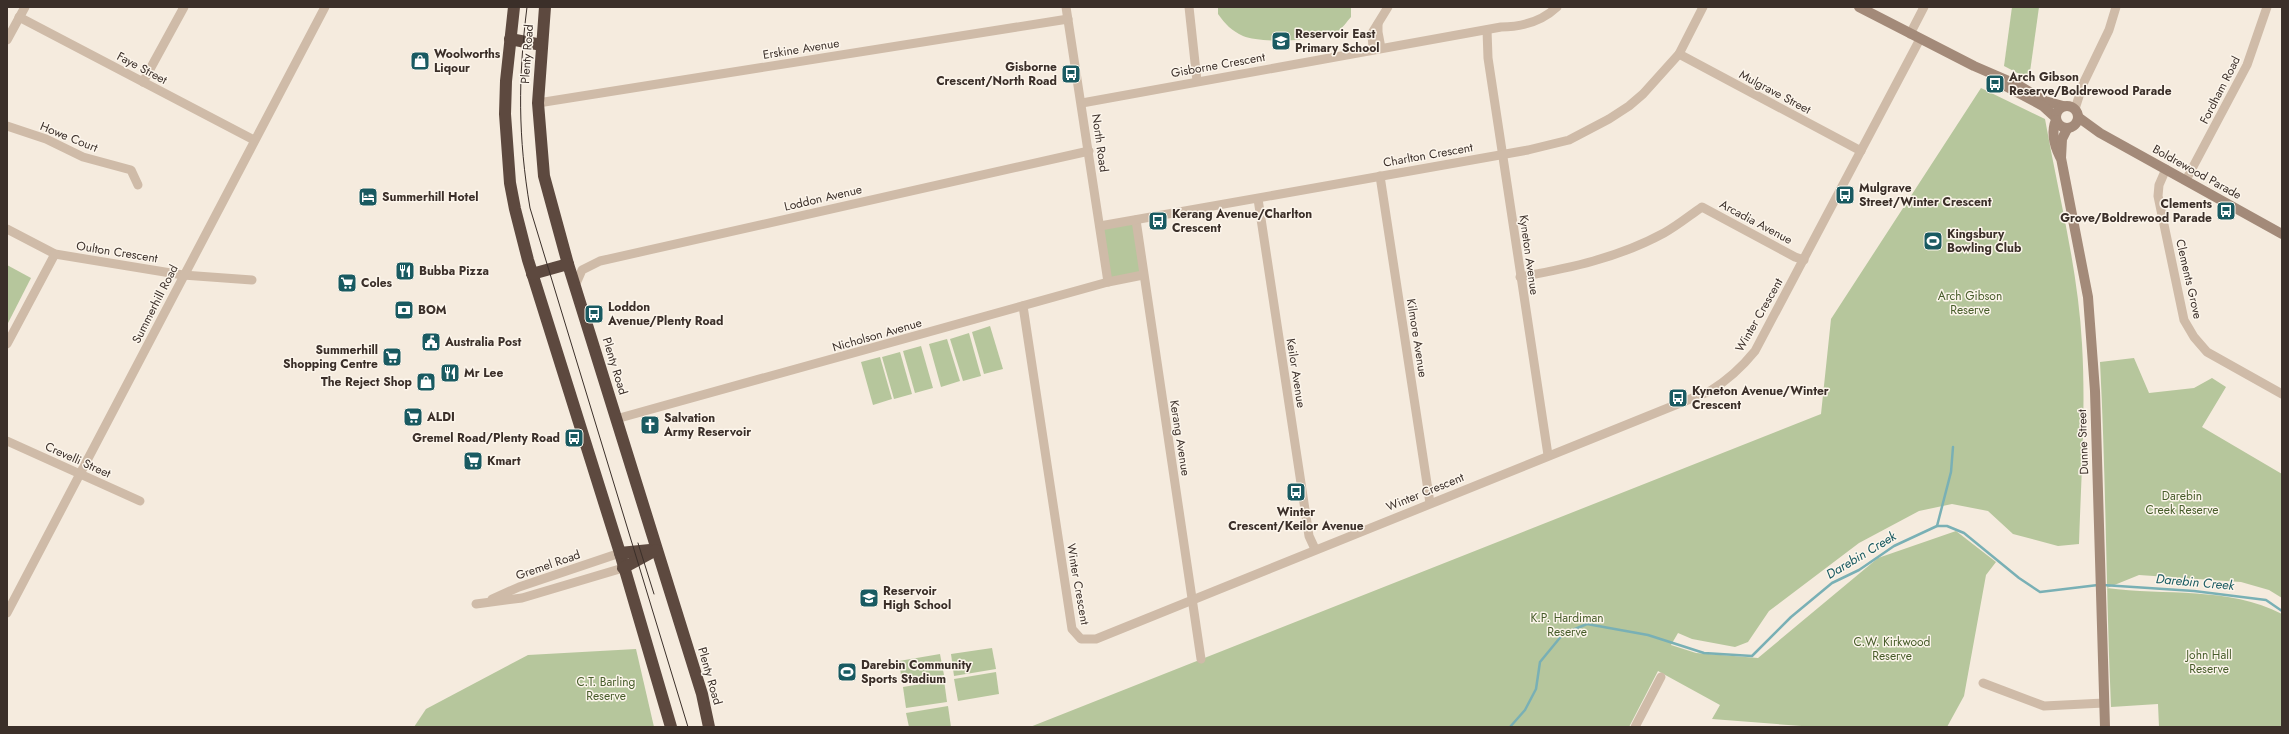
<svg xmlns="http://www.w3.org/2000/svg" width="2289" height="734" viewBox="0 0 2289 734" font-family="Jost,sans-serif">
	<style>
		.green { fill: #b6c69c }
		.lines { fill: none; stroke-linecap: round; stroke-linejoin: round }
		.stream { stroke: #79b0b5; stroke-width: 2.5 }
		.street { stroke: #cfbba8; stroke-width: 9 }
		.secondary { stroke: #a38a79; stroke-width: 10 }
		.highway { stroke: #5d493f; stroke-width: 12 }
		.tram { stroke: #3b2f29; stroke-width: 1 }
		.labels { text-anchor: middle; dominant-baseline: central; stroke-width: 3; stroke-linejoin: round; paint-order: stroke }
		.poi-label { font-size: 12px; font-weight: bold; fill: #3b2f29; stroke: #fcf5eb; text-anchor: start }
		.street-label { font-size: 12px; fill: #3b2f29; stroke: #fcf5eb }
		.park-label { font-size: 12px; fill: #475c2a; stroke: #fcf5eb }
		.water-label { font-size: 13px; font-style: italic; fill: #195a61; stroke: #fcf5eb }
	</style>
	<rect width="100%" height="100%" fill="#f5ebde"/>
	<g class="green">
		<path d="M1218,7H1351V17C1347,21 1343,28 1338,31C1319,41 1263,44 1243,36C1232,31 1225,24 1218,14Z"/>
		<polygon points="2012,7 2039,7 2029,79 2004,66"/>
		<path d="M1981,88L2045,119C2058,193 2078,268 2082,344C2086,411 2081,478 2079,544L2058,546L2013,534L1988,511L1952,504L1919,511L1859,543L1769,611L1748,642L1735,647L1692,639L1678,633L1671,645L1696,653L1758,658L1878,558L1956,531L1996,562L1986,575L1964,696L1947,727H1815L1712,719L1720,705L1658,671L1629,727H1030L1821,414L1831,319Z"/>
		<polygon points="1136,220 1143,275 1108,282 1100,226"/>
		<polygon points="7,265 31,278 7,325"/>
		<polygon points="990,326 1003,369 984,374 972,332"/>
		<polygon points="969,333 981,376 963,381 950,339"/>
		<polygon points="947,339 960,381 941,387 929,344"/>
		<polygon points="921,346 933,388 915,393 903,351"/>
		<polygon points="900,352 912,394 894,399 882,357"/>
		<polygon points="880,357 892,399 873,405 861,362"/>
		<path d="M2134,358L2149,393L2194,388L2212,378L2226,387L2202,427L2282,474V598L2269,590L2241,582L2139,575L2107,588C2164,596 2229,586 2282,614V727H2159L2158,704L2111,707C2106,592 2106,477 2100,362Z"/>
		<polygon points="992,648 996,669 954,676 951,654"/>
		<polygon points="636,649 654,727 414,727 426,709 528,655"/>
		<polygon points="940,654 944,675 902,682 899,661"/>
		<polygon points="996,672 999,694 958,701 954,679"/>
		<polygon points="944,680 947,702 906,708 903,687"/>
		<polygon points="948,706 951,727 909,727 906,713"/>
	</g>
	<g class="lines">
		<g class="stream">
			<polyline points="1937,526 1951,472 1953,447"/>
			<polyline points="2103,585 2194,591 2266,600 2282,611"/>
			<polyline points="1510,727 1525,710 1536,689 1540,662 1563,634 1587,624 1648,635 1704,653 1752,656 1791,617 1832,583 1859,570 1894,546 1937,526 1947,526 1964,533 2019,578 2040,592 2098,585"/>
		</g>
		<g class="street">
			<polyline points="1066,7 1108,282"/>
			<polyline points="1189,7 1197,81"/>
			<polyline points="19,17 254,140"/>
			<polyline points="1378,24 1378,32 1381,48"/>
			<polyline points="1487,30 1488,58 1548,455"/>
			<polyline points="1910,34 1924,7"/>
			<polyline points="7,40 25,7"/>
			<polyline points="1373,49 1372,33 1388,7"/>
			<polyline points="1679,54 1861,151"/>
			<polyline points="143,82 184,7"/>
			<polyline points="538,103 1068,19"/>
			<path d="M1082,103L1501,27C1522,27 1541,22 1557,7"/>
			<polyline points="2075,109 2083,84 2109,30 2116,7"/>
			<polyline points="7,126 46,139 83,157 131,170 138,185"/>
			<polyline points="2166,169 2159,185 2158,196 2184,320 2194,337 2207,352 2282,394"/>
			<polyline points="1380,176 1430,503"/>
			<polyline points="2186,180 2247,65 2267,7"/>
			<polyline points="1258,199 1309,536 1315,549"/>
			<polyline points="1136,220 1201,659"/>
			<polyline points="1100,226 1528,150 1569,140 1609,119 1629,106 1643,94 1679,54 1703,7"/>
			<polyline points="7,229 55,254 183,275 252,280"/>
			<path d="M1520,277C1570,268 1618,258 1664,233C1677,226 1689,216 1702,207L1795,257L1804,260"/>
			<polyline points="575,286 582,270 600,261 1089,151"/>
			<path d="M1023,306L1072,629L1081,639H1096L1710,391C1728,380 1742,367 1755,351L1920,39"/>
			<polyline points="7,344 55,254"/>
			<polyline points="616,419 1108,282 1143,275"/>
			<polyline points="7,441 140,501"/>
			<polyline points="492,599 519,587 620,553"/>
			<polyline points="476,604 522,598 623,568"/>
			<polyline points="7,613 325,7"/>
			<polyline points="1983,683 2044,706 2104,703"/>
			<polyline points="1635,727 1661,677"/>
		</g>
		<g class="secondary">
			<polyline points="1859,7 1974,66 2018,85 2045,101 2063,106"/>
			<polyline points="2000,83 2043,106 2055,117"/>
			<circle cx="2067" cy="117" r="11"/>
			<polyline points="2078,117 2100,133 2282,234"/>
			<path d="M2056,120C2051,132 2054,145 2060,157"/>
			<polyline points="2067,129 2062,139 2061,158 2088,297 2095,391 2105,727"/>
		</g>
		<g class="highway">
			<polyline points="514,7 506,81 505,114 510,183 515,209 528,260 620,553 671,727"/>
			<polyline points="545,7 538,103 544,176 568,264 702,694 709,727"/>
			<polyline points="510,39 542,45"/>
			<polyline points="532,274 568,264"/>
			<polyline points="620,553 650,550"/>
			<polyline points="623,568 656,550"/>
		</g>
		<g class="tram">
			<path d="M527,7C518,79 518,137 530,208L688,727"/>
			<polyline points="638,543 654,594"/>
		</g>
	</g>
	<defs>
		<symbol id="school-square" viewBox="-11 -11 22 22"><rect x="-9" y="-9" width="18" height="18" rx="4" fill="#195a61" stroke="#fcf5eb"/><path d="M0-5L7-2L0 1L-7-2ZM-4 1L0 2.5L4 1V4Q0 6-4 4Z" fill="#fff"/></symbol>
		<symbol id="shop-square" viewBox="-11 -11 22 22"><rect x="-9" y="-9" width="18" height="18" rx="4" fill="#195a61" stroke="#fcf5eb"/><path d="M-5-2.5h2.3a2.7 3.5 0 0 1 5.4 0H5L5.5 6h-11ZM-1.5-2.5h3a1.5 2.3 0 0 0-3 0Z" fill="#fff"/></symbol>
		<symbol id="bus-square" viewBox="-11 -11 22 22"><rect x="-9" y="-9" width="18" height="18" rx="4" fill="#195a61" stroke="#fcf5eb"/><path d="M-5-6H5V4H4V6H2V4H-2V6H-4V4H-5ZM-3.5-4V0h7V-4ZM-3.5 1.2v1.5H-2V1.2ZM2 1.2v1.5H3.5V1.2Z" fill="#fff"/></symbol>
		<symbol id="hotel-square" viewBox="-11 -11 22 22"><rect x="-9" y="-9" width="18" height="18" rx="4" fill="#195a61" stroke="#fcf5eb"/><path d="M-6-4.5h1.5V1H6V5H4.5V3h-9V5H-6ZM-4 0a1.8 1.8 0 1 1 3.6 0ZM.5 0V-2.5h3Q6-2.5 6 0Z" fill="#fff"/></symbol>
		<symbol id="stadium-square" viewBox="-11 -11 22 22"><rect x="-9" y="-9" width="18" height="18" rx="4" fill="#195a61" stroke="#fcf5eb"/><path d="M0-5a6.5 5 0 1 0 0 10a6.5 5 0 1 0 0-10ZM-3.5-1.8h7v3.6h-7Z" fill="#fff"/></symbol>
		<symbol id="restaurant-square" viewBox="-11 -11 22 22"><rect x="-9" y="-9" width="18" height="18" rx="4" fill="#195a61" stroke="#fcf5eb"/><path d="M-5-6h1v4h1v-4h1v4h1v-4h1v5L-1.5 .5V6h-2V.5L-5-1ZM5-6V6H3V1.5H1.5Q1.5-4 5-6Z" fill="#fff"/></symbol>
		<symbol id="supermarket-square" viewBox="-11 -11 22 22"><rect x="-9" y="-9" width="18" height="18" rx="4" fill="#195a61" stroke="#fcf5eb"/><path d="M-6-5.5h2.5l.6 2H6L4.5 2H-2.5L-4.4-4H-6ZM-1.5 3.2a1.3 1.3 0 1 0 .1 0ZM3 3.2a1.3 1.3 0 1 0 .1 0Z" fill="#fff"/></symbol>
		<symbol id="bank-square" viewBox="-11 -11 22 22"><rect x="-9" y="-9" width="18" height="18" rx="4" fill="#195a61" stroke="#fcf5eb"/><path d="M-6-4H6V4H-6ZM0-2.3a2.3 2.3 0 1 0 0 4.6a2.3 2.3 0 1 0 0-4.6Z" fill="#fff"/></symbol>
		<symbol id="civic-square" viewBox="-11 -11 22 22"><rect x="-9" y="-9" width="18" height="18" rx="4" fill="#195a61" stroke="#fcf5eb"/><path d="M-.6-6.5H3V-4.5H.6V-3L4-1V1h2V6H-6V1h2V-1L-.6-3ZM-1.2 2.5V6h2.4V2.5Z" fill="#fff"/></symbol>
		<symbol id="church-square" viewBox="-11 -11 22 22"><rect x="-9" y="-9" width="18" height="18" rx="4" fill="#195a61" stroke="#fcf5eb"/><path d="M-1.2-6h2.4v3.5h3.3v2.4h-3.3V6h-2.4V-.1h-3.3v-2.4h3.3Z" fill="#fff"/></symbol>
	</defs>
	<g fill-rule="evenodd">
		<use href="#school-square" x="1270" y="30" width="22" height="22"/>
		<use href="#shop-square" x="409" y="50" width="22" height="22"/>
		<use href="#bus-square" x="1060" y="63" width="22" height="22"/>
		<use href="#bus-square" x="1984" y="73" width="22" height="22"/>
		<use href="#bus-square" x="1834" y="184" width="22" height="22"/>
		<use href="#hotel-square" x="357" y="186" width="22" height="22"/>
		<use href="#bus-square" x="2215" y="200" width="22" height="22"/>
		<use href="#bus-square" x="1147" y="210" width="22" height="22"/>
		<use href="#stadium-square" x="1922" y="230" width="22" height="22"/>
		<use href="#restaurant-square" x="394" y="260" width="22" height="22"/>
		<use href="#supermarket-square" x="336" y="272" width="22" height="22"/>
		<use href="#bank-square" x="393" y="299" width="22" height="22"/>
		<use href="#bus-square" x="583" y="303" width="22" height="22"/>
		<use href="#civic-square" x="420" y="331" width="22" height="22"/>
		<use href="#supermarket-square" x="381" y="346" width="22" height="22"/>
		<use href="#restaurant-square" x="439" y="362" width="22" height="22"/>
		<use href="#shop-square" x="415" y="371" width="22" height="22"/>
		<use href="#bus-square" x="1667" y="387" width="22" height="22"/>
		<use href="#supermarket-square" x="402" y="406" width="22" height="22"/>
		<use href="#church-square" x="639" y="414" width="22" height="22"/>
		<use href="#bus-square" x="563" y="427" width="22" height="22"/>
		<use href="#supermarket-square" x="462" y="450" width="22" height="22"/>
		<use href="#bus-square" x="1285" y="481" width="22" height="22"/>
		<use href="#school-square" x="858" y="587" width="22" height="22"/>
		<use href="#stadium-square" x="836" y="661" width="22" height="22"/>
	</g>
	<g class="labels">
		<g class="poi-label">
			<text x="1295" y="34">Reservoir East<tspan x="1295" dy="14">Primary School</tspan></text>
			<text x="434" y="54">Woolworths<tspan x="434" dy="14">Liqour</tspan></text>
			<text x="1057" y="67" text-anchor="end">Gisborne<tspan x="1057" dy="14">Crescent/North Road</tspan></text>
			<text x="2009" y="77">Arch Gibson<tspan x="2009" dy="14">Reserve/Boldrewood Parade</tspan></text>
			<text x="1859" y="188">Mulgrave<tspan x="1859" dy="14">Street/Winter Crescent</tspan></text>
			<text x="382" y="197">Summerhill Hotel</text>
			<text x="2212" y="204" text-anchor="end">Clements<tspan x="2212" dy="14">Grove/Boldrewood Parade</tspan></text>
			<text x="1172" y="214">Kerang Avenue/Charlton<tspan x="1172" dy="14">Crescent</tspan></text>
			<text x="1947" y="234">Kingsbury<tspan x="1947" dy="14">Bowling Club</tspan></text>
			<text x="419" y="271">Bubba Pizza</text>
			<text x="361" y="283">Coles</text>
			<text x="608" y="307">Loddon<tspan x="608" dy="14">Avenue/Plenty Road</tspan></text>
			<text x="418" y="310">BOM</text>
			<text x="445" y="342">Australia Post</text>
			<text x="378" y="350" text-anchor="end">Summerhill<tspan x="378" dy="14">Shopping Centre</tspan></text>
			<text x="464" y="373">Mr Lee</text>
			<text x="412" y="382" text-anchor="end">The Reject Shop</text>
			<text x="1692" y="391">Kyneton Avenue/Winter<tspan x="1692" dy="14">Crescent</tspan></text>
			<text x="427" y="417">ALDI</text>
			<text x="664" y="418">Salvation<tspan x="664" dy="14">Army Reservoir</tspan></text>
			<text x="560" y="438" text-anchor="end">Gremel Road/Plenty Road</text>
			<text x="487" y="461">Kmart</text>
			<text x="1296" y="512" text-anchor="middle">Winter<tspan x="1296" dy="14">Crescent/Keilor Avenue</tspan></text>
			<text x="883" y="591">Reservoir<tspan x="883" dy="14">High School</tspan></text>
			<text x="861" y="665">Darebin Community<tspan x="861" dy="14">Sports Stadium</tspan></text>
		</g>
		<g class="street-label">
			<text transform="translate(801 49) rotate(-9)">Erskine Avenue</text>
			<text transform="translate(527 54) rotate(-86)">Plenty Road</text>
			<text transform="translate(1218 65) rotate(-10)">Gisborne Crescent</text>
			<text transform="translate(142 68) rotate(28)">Faye Street</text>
			<text transform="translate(2220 90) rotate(-63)">Fordham Road</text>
			<text transform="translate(1775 92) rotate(28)">Mulgrave Street</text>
			<text transform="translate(69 137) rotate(22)">Howe Court</text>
			<text transform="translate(1100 143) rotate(82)">North Road</text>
			<text transform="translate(1428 155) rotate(-10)">Charlton Crescent</text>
			<text transform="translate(2197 172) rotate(29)">Boldrewood Parade</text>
			<text transform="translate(823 198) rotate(-13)">Loddon Avenue</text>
			<text transform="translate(1756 222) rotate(28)">Arcadia Avenue</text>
			<text transform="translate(117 252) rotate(9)">Oulton Crescent</text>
			<text transform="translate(1529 255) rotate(82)">Kyneton Avenue</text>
			<text transform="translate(2189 279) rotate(77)">Clements Grove</text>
			<text transform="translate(155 304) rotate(-63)">Summerhill Road</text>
			<text transform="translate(1759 315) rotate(-60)">Winter Crescent</text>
			<text transform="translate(877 335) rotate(-16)">Nicholson Avenue</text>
			<text transform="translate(1417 338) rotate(81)">Kilmore Avenue</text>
			<text transform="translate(615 366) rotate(73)">Plenty Road</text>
			<text transform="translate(1296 373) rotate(81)">Keilor Avenue</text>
			<text transform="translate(1180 438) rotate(81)">Kerang Avenue</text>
			<text transform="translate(2083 442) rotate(-92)">Dunne Street</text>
			<text transform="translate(78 460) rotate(24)">Crevelli Street</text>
			<text transform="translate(1425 492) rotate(-22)">Winter Crescent</text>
			<text transform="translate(548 565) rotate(-19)">Gremel Road</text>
			<text transform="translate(1078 584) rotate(80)">Winter Crescent</text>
			<text transform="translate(710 676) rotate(74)">Plenty Road</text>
		</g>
		<g class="park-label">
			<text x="1970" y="296">Arch Gibson<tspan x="1970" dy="14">Reserve</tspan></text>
			<text x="2182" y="496">Darebin<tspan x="2182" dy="14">Creek Reserve</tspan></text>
			<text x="1567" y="618">K.P. Hardiman<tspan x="1567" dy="14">Reserve</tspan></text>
			<text x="1892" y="642">C.W. Kirkwood<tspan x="1892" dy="14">Reserve</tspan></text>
			<text x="2209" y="655">John Hall<tspan x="2209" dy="14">Reserve</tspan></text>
			<text x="606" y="682">C.T. Barling<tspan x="606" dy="14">Reserve</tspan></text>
		</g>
		<g class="water-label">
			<text transform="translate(1861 555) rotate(-31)">Darebin Creek</text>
			<text transform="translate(2195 582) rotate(5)">Darebin Creek</text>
		</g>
	</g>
	<rect width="2289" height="734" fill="none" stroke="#3b2f29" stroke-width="16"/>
</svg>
